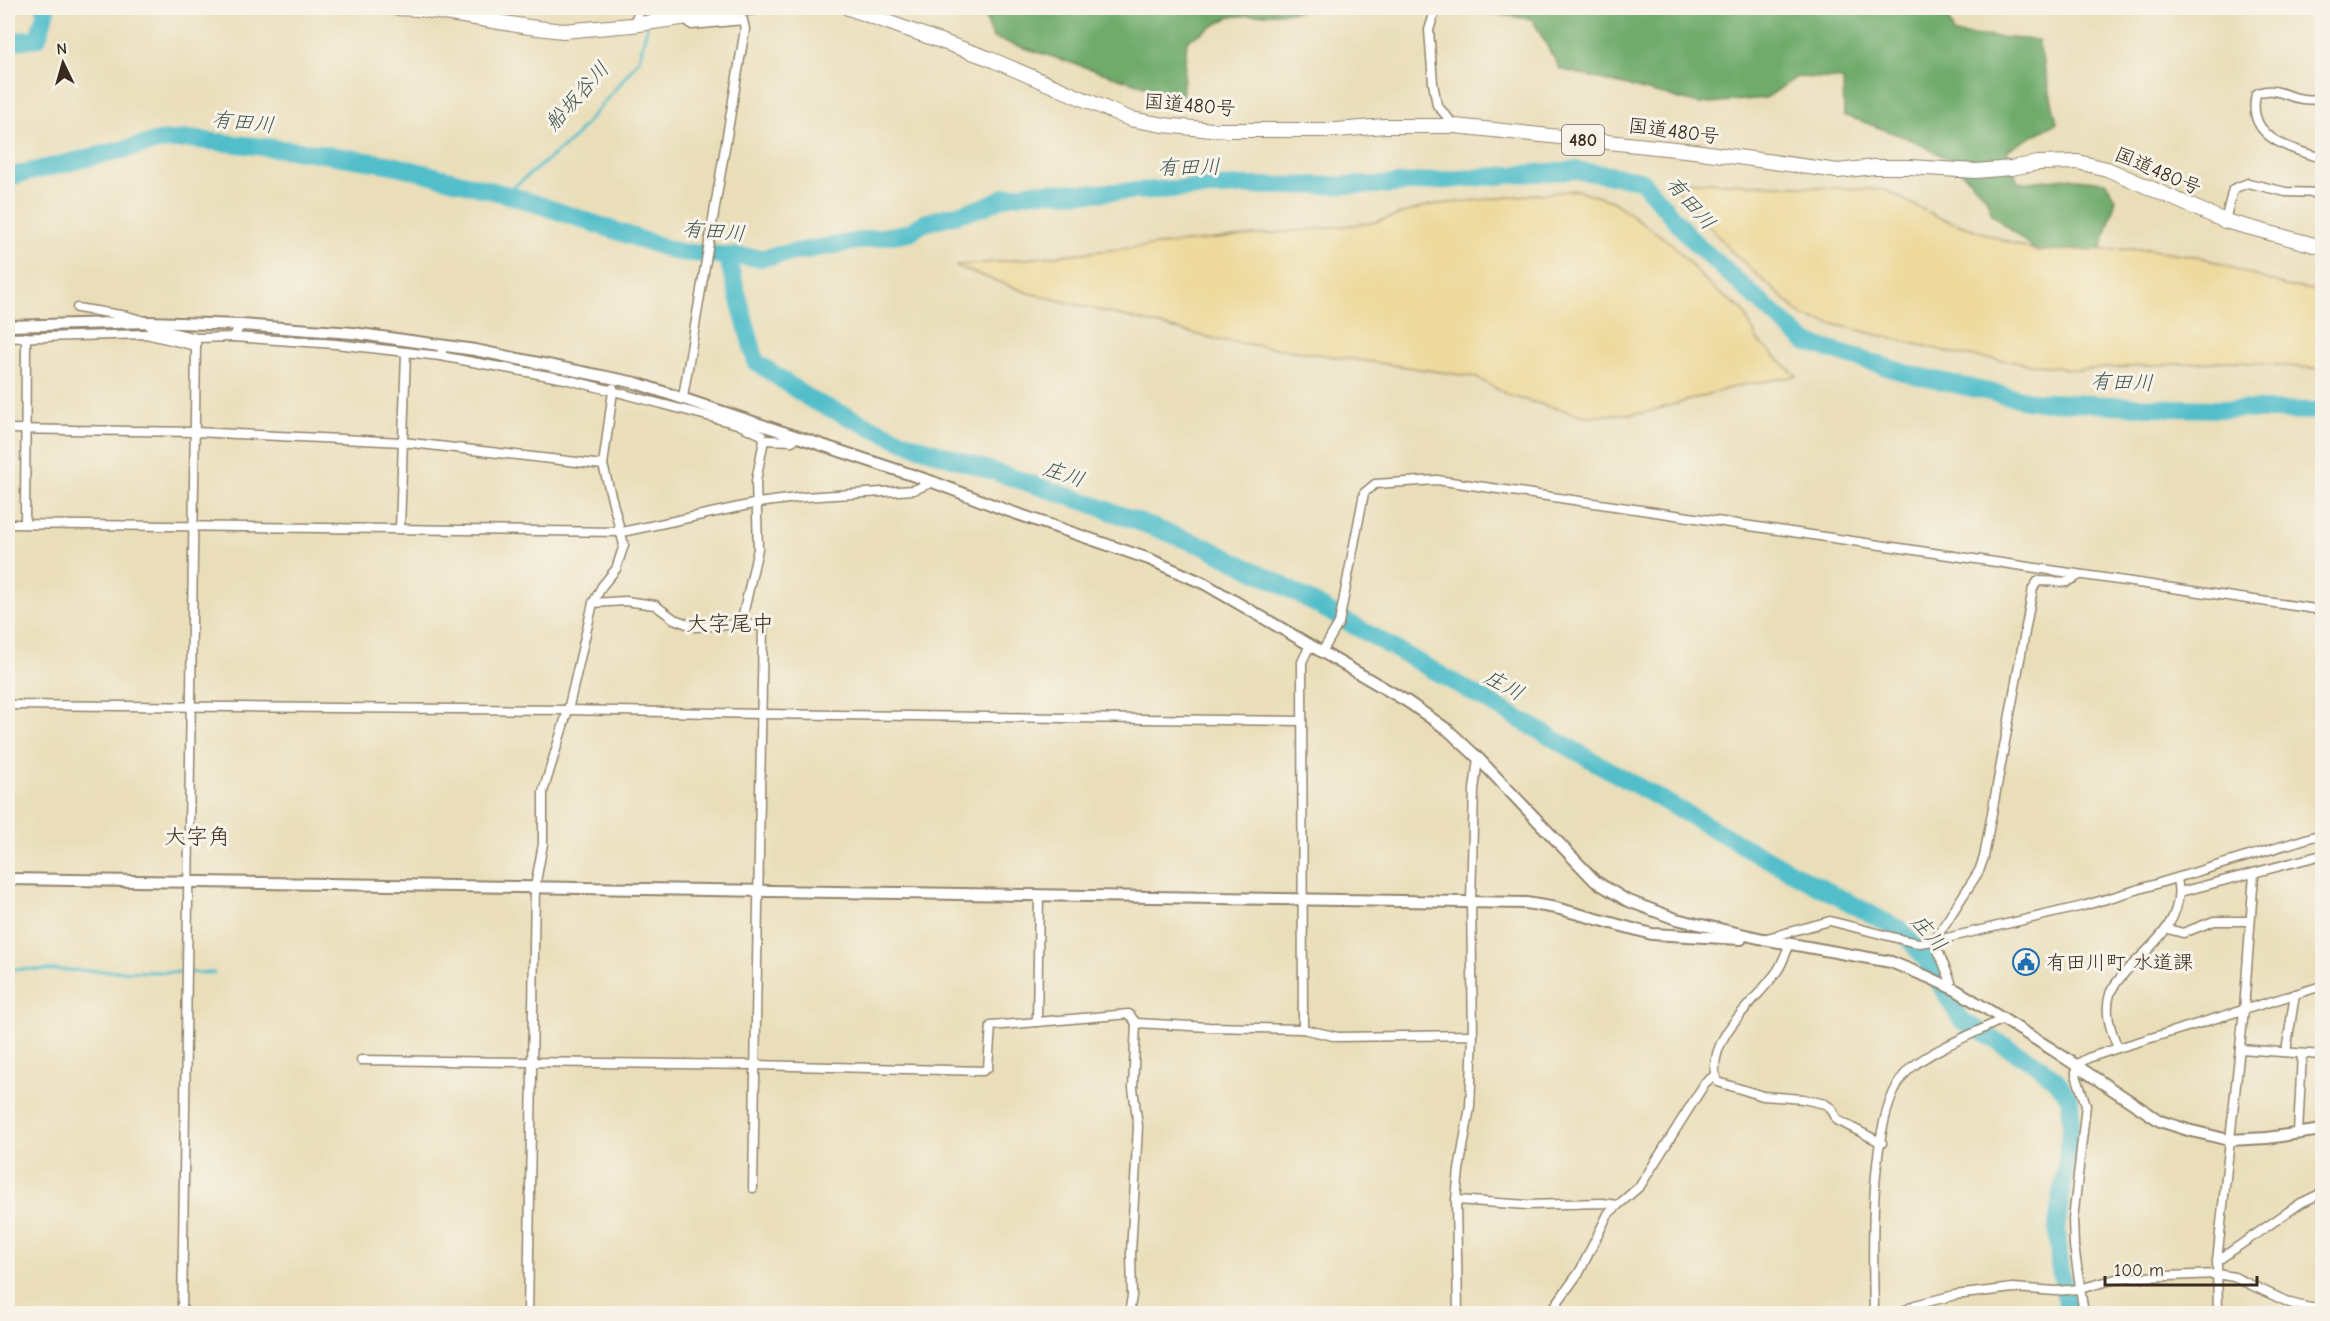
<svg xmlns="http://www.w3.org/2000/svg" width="2330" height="1321" viewBox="0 0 2330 1321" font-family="'Comic Neue','Klee One',sans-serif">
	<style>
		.forest { fill: #6fab6c; stroke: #556a45; stroke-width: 1.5 }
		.sand { fill: #eeda9e; stroke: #94825e; stroke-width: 1.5 }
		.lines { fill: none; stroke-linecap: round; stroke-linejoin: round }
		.stream { stroke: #51beca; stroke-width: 3 }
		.river { stroke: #51beca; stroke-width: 18 }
		.minor-casing { stroke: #92846c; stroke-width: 11 }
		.tertiary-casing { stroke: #92846c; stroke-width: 14 }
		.trunk-casing { stroke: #92846c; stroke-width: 16 }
		.minor { stroke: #fff; stroke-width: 8 }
		.tertiary { stroke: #fff; stroke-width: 10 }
		.trunk { stroke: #fff; stroke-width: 14 }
		.labels { text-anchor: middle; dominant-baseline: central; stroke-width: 6; stroke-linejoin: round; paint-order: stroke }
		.shield { fill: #f7f3e8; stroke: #73665b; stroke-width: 1.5 }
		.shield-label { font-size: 18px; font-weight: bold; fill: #3b2a1e }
		.street-label { font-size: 20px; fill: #3b2a1e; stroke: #f7f3e8 }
		.poi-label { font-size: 20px; fill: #3b2a1e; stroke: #f7f3e8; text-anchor: start }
		.water-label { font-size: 21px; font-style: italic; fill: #425652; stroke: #f7f3e8 }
		.quarter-label { font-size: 22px; fill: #3b2a1e; stroke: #f7f3e8 }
	</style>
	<rect width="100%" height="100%" fill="#f7f3e8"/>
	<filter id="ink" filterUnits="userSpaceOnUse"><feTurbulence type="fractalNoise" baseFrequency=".0167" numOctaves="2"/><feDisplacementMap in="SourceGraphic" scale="12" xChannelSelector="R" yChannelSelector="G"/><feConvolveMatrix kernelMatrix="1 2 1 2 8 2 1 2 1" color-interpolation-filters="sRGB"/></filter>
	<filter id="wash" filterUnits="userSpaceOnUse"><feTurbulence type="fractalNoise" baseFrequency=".008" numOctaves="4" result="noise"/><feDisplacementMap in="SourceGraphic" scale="24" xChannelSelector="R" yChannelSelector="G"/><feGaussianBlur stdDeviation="1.35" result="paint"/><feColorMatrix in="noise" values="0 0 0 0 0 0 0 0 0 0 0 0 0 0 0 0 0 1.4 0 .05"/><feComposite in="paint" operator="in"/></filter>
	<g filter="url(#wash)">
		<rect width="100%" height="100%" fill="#eadeba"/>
		<g class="forest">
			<polygon points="982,8 1320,8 1312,10 1229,17 1187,41 1182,98 993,38"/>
			<polygon points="1474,8 1945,8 1954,34 2038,40 2057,123 2007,150 2018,183 2067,178 2106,182 2116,199 2101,250 2036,251 1992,214 1986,197 1950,160 1912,140 1844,115 1843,79 1797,77 1766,98 1700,104 1560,69 1532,19 1486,13"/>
		</g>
		<g class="sand">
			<polygon points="1680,181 1886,190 1937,217 2036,251 2146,249 2201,257 2285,286 2322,291 2322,369 2230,361 2076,370 1961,355 1804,317 1732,252 1678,191"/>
			<polygon points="1577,190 1612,201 1672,244 1711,287 1743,310 1758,341 1797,376 1737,386 1644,413 1585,416 1510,396 1475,377 1220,340 1029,293 955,266 1372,223 1430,205"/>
		</g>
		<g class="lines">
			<g class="stream">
				<polyline points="649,18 651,8"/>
				<polyline points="505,194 572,140 622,81 639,59 647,27"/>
				<polyline points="8,969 214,973"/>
			</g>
			<g class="river">
				<polyline points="8,42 38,38 46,11 44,8"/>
				<polyline points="8,177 159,141 189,139 310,152 393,165 516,197 678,252 761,258 910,232 924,223 984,207 1004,197 1035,192 1091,193 1240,186 1382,185 1575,170 1641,180 1694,242 1805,342 1909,374 2030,401 2172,408 2322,411"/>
				<polyline points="727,256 756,362 813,401 907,443 1086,502 1208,548 1275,581 1756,853 1901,930 1925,959 1961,1020 2038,1065 2057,1081 2070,1100 2071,1119 2068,1153 2057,1225 2059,1264 2069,1314"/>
			</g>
		</g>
	</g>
	<g filter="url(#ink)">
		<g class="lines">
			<defs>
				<g id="minor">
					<polyline points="1436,8 1429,30 1433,83 1437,105 1455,126"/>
					<polyline points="632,25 642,8"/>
					<path d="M2322,99C2316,99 2309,100 2303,99C2286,97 2273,85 2256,94C2246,138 2289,148 2322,158"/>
					<polyline points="2225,221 2233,189 2248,183 2286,192 2322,193"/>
					<polyline points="77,308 127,316 148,322 150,327 196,338 233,337 241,325"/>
					<polyline points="233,337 336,344 440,356 442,351"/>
					<polyline points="8,338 146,334 196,346 196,338"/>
					<polyline points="440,356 565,379 613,391 603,465 624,545 616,569 602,586 593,603 568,710 543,792 543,844 535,887 528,1314"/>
					<polyline points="613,388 613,391 737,424 762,435 764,440"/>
					<polyline points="683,397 745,29 743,20 692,25 684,17"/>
					<polyline points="8,429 195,432 403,442 603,465"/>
					<polyline points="8,524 622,532 758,503 804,497 914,490 933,482"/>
					<polyline points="25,524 26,337"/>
					<polyline points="400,529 406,352"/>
					<polyline points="593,603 625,601 655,605 674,619 695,627 741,624 758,549 756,481 764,440 792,441 798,437"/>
					<polyline points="741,624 763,626 753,1188"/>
					<polyline points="1322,652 1339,623 1364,493 1375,484 1437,480 2322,610"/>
					<polyline points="8,705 568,710 761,714 1302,721"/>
					<polyline points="2180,892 2322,855"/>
					<polyline points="1039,895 1037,1022 1129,1014 1136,1023 1133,1088 1138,1126 1131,1253 1132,1296 1129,1314"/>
					<polyline points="2168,929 2183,933 2214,921 2250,921"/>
					<polyline points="1767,938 1830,921 1908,941 1919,943 1934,941 2083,906 2322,834"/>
					<polyline points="1950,988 1951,982 1934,941 1979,871 1984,857 2033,588 2038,581 2067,582 2080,575"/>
					<polyline points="1136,1023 1209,1027 1303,1029 1338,1037 1473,1035"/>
					<polyline points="1303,1029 1302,662 1310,645"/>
					<path d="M2118,1048C2111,1031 2104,1013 2110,994C2113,984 2122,976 2129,968C2154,944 2186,918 2177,879"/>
					<polyline points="2240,1049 2322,1055"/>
					<polyline points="2286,1052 2295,994"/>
					<polyline points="361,1060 756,1065 983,1071 988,1067 991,1026 1037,1022"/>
					<polyline points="1715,1075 1718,1082 1763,1096 1803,1099 1825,1104 1831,1108 1837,1120 1882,1143"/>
					<polyline points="2298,1133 2302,1054"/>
					<path d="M1456,1200L1528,1205L1602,1203L1618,1205L1640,1186L1705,1083L1715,1075C1711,1032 1756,1002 1778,970C1783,962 1786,952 1790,944"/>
					<polyline points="2217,1261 2301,1203 2322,1193"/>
					<polyline points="182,1314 196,346"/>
					<polyline points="1458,1314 1456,1200 1459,1170 1470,1107 1473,1035 1471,901 1474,790 1478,758"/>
					<polyline points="1549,1314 1580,1271 1608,1214 1618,1205"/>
					<path d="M1876,1314L1874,1311C1873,1255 1866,1103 1912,1067C1934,1049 1975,1033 2001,1020"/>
					<polyline points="1898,1314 1915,1305 1955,1295 2013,1288 2056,1291 2079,1289 2120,1278 2217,1274 2234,1277 2290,1303 2310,1308 2322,1307"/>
					<polyline points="2084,1314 2074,1246 2073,1220 2086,1105 2076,1075 2076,1065 2088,1058 2118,1048 2322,986"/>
					<polyline points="2218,1314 2217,1261 2244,1010 2254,874"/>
				</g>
				<g id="tertiary">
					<polyline points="8,326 148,322 241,325 353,333 475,350 636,383 933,482 1003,509 1149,559 1205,584 1408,702 1448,730 1478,758 1595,881 1626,900 1676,919 1763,939 1891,962 1928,977 1956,990 2053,1050 2160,1121 2188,1130 2229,1140 2267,1138 2322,1130"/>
					<polyline points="8,879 1526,903 1556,908 1652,934 1741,939"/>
				</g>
				<g id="trunk">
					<polyline points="395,8 420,9 529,27 563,31 632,25 751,8"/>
					<polyline points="848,8 988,58 1130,119 1164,125 1212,130 1337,130 1385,126 1455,126 1694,151 1838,171 1874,167 1910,167 1976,171 2011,168 2038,163 2078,162 2107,169 2225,221 2322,247"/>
				</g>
			</defs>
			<use href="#minor" class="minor-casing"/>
			<use href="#tertiary" class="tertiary-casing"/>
			<use href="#trunk" class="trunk-casing"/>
			<use href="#minor" class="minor"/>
			<use href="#tertiary" class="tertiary"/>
			<use href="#trunk" class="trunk"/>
		</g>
	</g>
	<defs>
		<symbol id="civic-ring" viewBox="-11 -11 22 22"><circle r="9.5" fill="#f7f3e8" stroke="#1f6fb2" stroke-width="1.5"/><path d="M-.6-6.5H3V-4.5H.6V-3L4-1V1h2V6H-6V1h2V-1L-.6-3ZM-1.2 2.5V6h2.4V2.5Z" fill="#1f6fb2"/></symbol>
	</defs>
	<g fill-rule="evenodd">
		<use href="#civic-ring" x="2011" y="947" width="30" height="30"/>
	</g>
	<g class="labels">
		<rect class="shield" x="1562" y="125" width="42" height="30" rx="4.5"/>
		<g class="shield-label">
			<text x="1583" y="140">480</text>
		</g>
		<g class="street-label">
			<text transform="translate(1190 105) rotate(5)">国道480号</text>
			<text transform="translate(1674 131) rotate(7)">国道480号</text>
			<text transform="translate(2158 171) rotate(23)">国道480号</text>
		</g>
		<g class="poi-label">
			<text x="2046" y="962">有田川町 水道課</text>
		</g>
		<g class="water-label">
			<text transform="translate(577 96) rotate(-48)">船坂谷川</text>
			<text transform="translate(243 122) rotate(6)">有田川</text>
			<text transform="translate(1189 167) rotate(-1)">有田川</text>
			<text transform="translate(1691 203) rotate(49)">有田川</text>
			<text transform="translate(714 231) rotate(5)">有田川</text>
			<text transform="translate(2122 382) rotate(2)">有田川</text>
			<text transform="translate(1064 474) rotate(19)">庄川</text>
			<text transform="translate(1504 685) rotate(29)">庄川</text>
			<text transform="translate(1929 933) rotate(49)">庄川</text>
		</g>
		<g class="quarter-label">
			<text x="730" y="624">大字尾中</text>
			<text x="197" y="837">大字角</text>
		</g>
	</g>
	<rect width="2330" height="1321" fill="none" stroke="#f7f3e8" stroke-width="30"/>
	<g transform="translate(63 63) rotate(355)" stroke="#f7f3e8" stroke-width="4.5" paint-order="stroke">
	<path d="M0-4.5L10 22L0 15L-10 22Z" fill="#3b2a1e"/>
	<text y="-9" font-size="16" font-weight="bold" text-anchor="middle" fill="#3b2a1e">N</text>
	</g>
	<path d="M2105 1276v9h152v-9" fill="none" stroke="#3b2a1e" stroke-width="3"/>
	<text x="2114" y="1276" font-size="18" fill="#3b2a1e" stroke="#f7f3e8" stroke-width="4.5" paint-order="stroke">100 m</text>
</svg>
